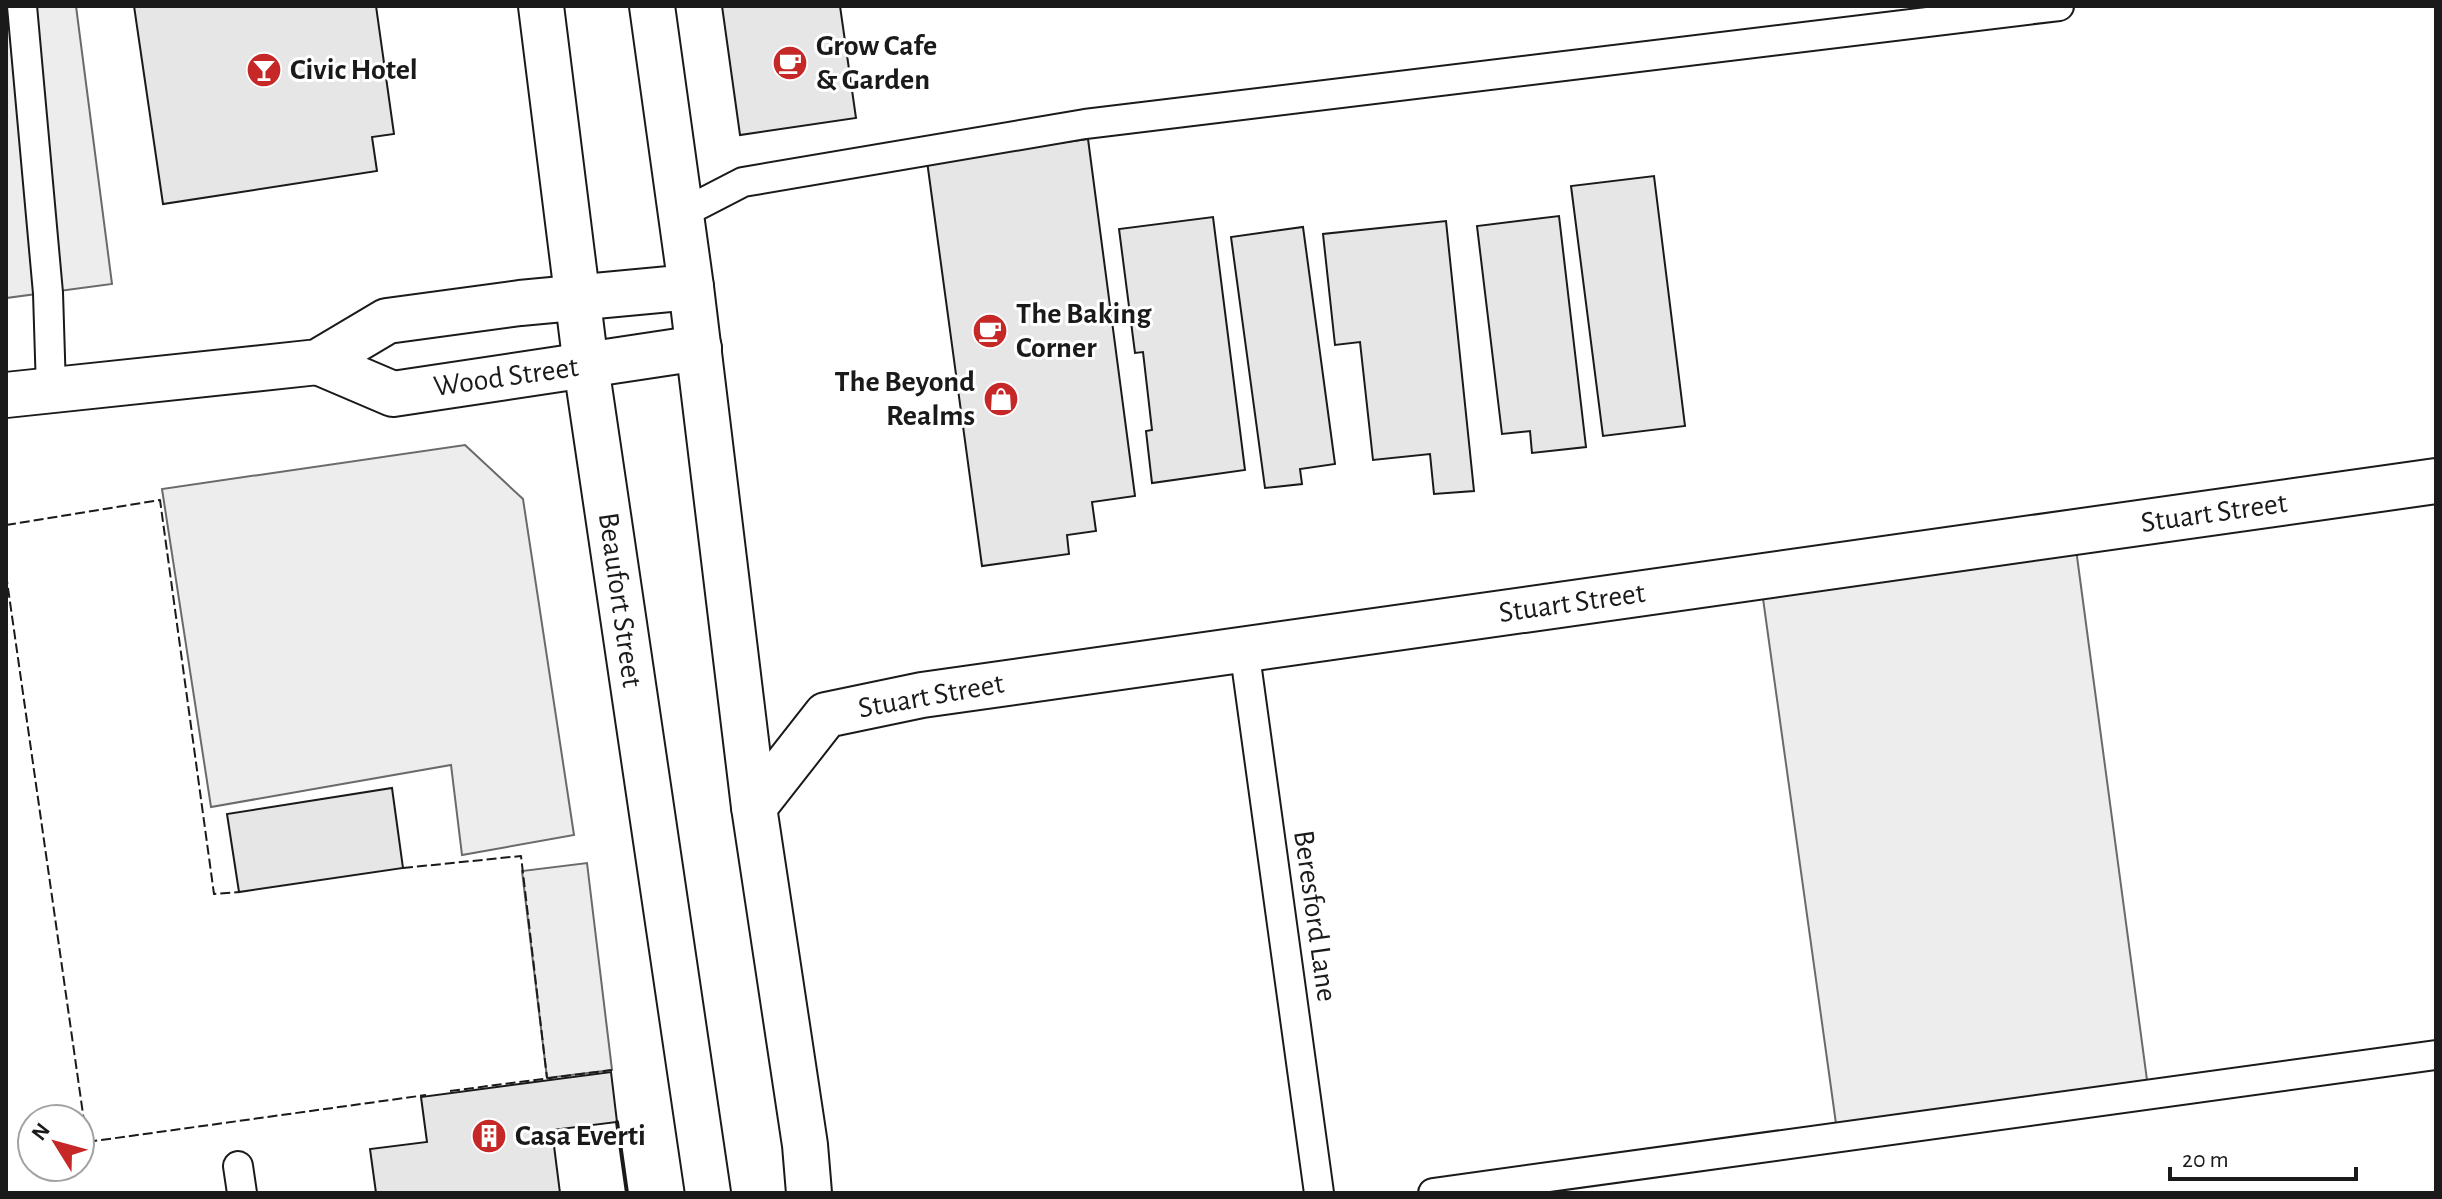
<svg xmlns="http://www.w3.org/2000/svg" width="2442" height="1199" viewBox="0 0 2442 1199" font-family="'Alegreya Sans',sans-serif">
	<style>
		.built { fill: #ededed; stroke: #6a6a6a; stroke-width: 2 }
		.building { fill: #e6e6e6; stroke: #1a1a1a; stroke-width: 2 }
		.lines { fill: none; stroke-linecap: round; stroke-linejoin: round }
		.service-casing { stroke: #1a1a1a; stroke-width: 32 }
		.minor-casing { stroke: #1a1a1a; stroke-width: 48 }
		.primary-casing { stroke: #1a1a1a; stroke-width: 48 }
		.service { stroke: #fff; stroke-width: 28 }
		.minor { stroke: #fff; stroke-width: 44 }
		.primary { stroke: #fff; stroke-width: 44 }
		.fence { stroke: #1a1a1a; stroke-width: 2; stroke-dasharray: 10 4; stroke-linecap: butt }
		.wall { stroke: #1a1a1a; stroke-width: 4 }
		.labels { text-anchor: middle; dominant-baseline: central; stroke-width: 6; stroke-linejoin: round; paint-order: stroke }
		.poi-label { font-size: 30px; font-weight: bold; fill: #1a1a1a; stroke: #fff; text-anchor: start }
		.street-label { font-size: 30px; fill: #1a1a1a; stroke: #fff }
	</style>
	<rect width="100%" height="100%" fill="#fff"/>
	<g class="built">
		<polygon points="6,6 76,6 112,284 6,298"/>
		<polygon points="465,445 523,499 574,835 462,855 451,765 211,807 162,489"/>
		<polygon points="2074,534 2149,1095 1838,1138 1760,577"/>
		<polygon points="587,863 612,1070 547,1078 522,871"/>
	</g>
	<g class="building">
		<polygon points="134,6 376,6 394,134 372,137 377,171 163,204"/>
		<polygon points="722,6 840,6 856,118 740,135"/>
		<polygon points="1088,139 1135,496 1092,502 1096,531 1067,535 1069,554 982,566 927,161"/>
		<polygon points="1654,176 1685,426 1603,436 1571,186"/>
		<polygon points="1559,216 1586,447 1532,453 1530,431 1502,434 1477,226"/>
		<polygon points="1213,217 1245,470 1152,483 1146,431 1152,430 1143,352 1135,353 1119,229"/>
		<polygon points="1446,221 1474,491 1434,494 1430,454 1373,460 1360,342 1335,345 1323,234"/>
		<polygon points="1303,227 1335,464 1300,469 1302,484 1265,488 1231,237"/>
		<polygon points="392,788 403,868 239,892 227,814"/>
		<polygon points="611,1072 617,1122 552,1130 560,1193 376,1193 370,1149 427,1142 421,1097"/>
	</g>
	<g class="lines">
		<defs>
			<g id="service">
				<polyline points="22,6 48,293 51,389"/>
				<polyline points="681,214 743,182 1085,124 2059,6"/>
				<polyline points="1244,648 1319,1193"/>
				<polyline points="238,1166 242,1193"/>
				<polyline points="1433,1193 2436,1055"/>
			</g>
			<g id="minor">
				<polyline points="318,362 393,394 699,348"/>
				<polyline points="6,395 318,362 387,321 520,303 691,287"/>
				<polyline points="754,807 826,715 922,695 2436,481"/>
			</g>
			<g id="primary">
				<polyline points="541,6 586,366 708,1193"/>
				<polyline points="652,6 691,287 754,807 805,1145 809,1193"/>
			</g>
		</defs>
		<use href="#service" class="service-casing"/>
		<use href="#minor" class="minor-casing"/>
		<use href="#primary" class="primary-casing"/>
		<use href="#service" class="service"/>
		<use href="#minor" class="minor"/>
		<use href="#primary" class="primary"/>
		<g class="fence">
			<polyline points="6,525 160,500 214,894 239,892"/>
			<polyline points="6,574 87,1142 426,1095"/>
			<polyline points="403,868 521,856 547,1078"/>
			<polyline points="450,1091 612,1070"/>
		</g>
		<polyline class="wall" points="617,1122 627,1193"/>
	</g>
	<defs>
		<symbol id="cafe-disc" viewBox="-11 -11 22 22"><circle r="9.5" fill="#c62828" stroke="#fff"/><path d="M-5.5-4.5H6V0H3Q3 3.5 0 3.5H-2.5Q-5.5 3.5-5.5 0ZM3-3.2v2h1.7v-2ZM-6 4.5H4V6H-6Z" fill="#fff"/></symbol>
		<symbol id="bar-disc" viewBox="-11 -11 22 22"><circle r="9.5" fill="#c62828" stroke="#fff"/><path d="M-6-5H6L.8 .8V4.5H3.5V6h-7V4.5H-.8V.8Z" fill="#fff"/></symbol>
		<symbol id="shop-disc" viewBox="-11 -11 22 22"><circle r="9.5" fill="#c62828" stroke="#fff"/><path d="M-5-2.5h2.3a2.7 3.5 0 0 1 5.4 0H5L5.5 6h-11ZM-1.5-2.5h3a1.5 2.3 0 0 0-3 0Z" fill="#fff"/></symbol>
		<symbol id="building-disc" viewBox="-11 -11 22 22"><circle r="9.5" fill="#c62828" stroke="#fff"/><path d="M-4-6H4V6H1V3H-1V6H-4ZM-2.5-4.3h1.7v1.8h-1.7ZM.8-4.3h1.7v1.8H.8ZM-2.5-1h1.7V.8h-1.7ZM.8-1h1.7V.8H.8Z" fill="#fff"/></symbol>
	</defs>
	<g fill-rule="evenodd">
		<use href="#cafe-disc" x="770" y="43" width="40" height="40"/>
		<use href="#bar-disc" x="244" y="50" width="40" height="40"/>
		<use href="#cafe-disc" x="970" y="311" width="40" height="40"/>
		<use href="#shop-disc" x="981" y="379" width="40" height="40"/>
		<use href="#building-disc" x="469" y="1116" width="40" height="40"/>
	</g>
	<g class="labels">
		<g class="poi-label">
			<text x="816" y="46">Grow Cafe<tspan x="816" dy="34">&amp; Garden</tspan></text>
			<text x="290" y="70">Civic Hotel</text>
			<text x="1016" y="314">The Baking<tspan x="1016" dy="34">Corner</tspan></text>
			<text x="975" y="382" text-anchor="end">The Beyond<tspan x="975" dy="34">Realms</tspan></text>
			<text x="515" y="1136">Casa Everti</text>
		</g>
		<g class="street-label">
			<text transform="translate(506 377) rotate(-8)">Wood Street</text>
			<text transform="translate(2214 513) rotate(-8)">Stuart Street</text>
			<text transform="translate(620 600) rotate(82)">Beaufort Street</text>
			<text transform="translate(1572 603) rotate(-8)">Stuart Street</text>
			<text transform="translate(931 696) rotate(-10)">Stuart Street</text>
			<text transform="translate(1315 916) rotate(82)">Beresford Lane</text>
		</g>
	</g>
	<rect width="2442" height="1199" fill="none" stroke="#1a1a1a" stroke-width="16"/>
	<g transform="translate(56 1143) rotate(307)"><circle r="38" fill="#ffffff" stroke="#a3a3a3" stroke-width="2"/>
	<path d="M0-6L14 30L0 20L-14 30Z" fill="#c62828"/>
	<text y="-12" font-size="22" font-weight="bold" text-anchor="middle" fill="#1a1a1a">N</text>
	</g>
	<path d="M2170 1167v12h186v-12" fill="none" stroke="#1a1a1a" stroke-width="4"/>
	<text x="2182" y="1167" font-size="24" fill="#1a1a1a" stroke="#ffffff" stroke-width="6" paint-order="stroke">20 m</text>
</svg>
